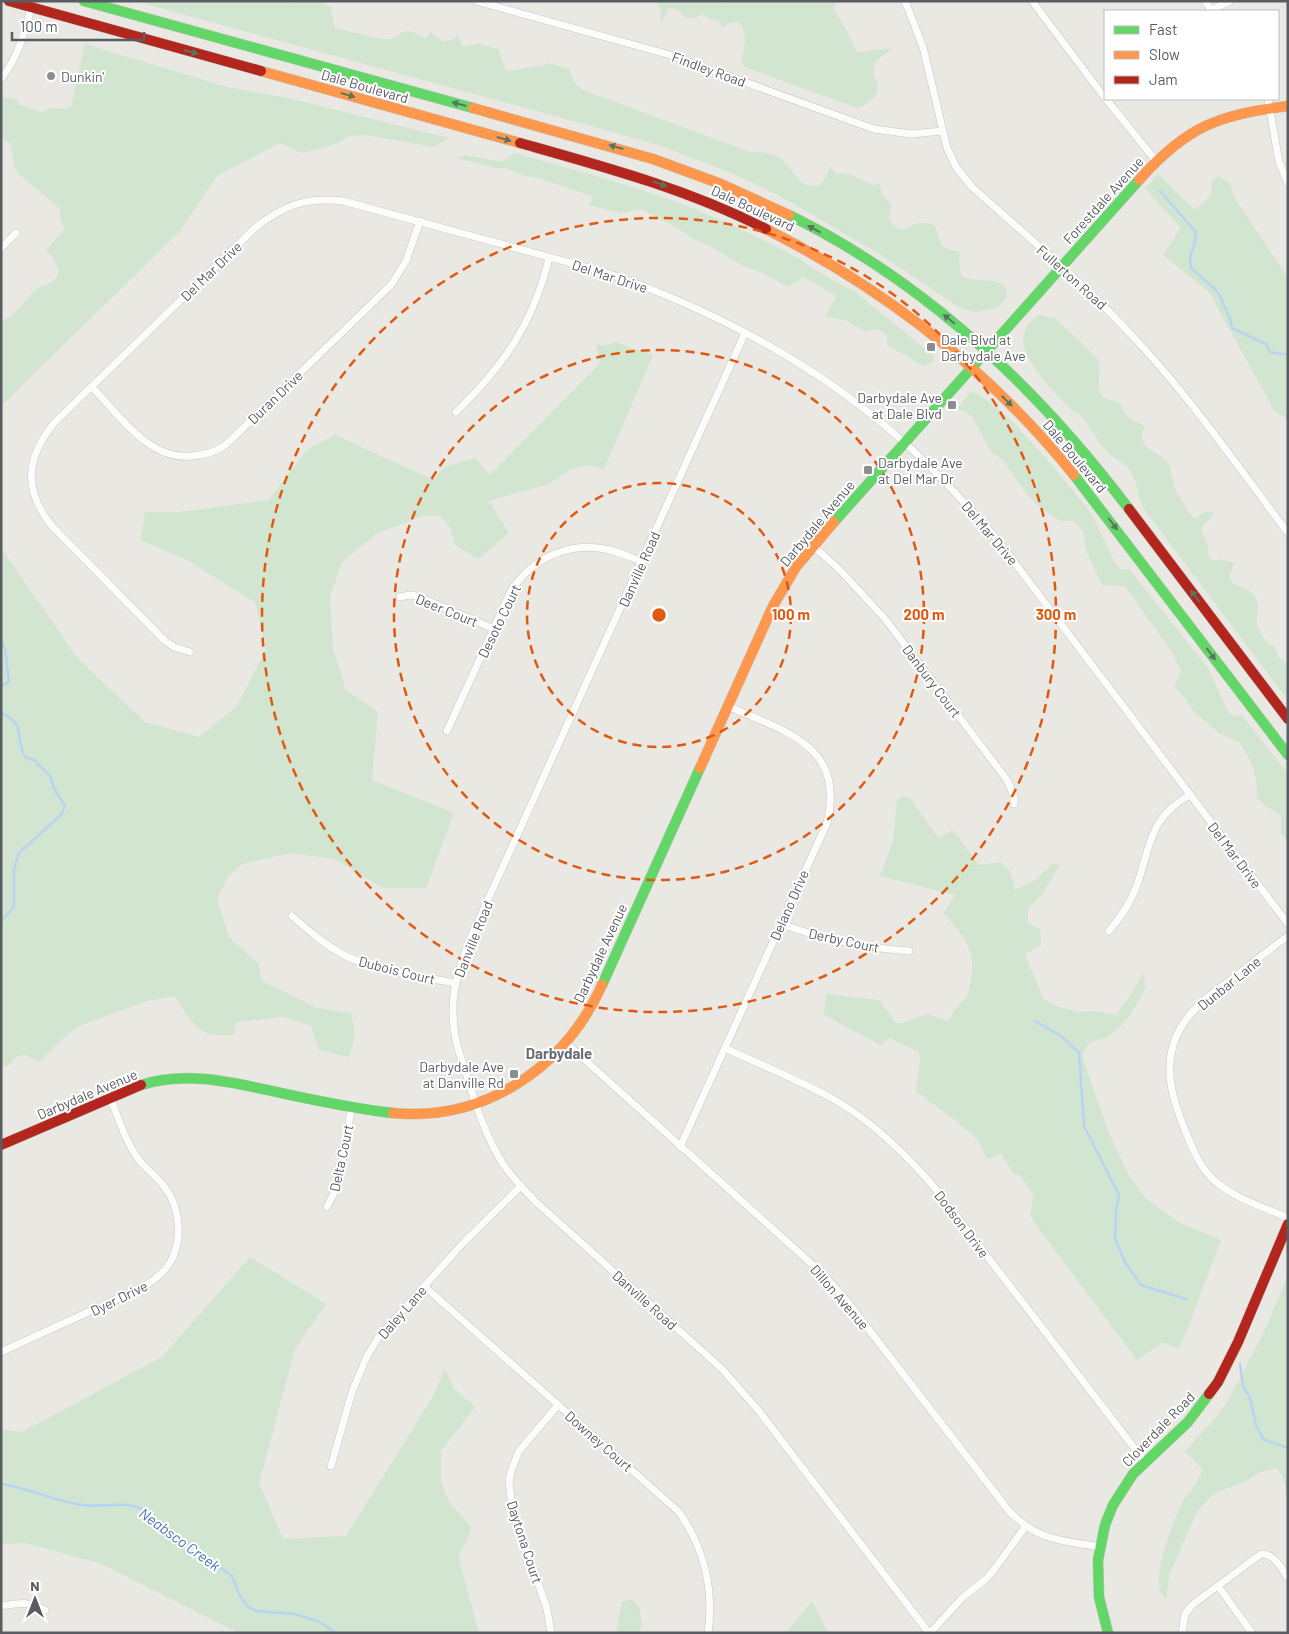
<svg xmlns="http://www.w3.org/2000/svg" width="1289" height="1634" viewBox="0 0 1289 1634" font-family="Barlow,sans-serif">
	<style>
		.green { fill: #d1e5d0 }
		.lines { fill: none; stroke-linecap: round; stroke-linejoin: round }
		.stream { stroke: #b8d4f2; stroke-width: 2.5 }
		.street-casing { stroke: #c6c6c5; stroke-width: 8 }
		.fast-casing { stroke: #c5c5c3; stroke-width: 11 }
		.slow-casing { stroke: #c5c5c3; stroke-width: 11 }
		.jam-casing { stroke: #c5c5c3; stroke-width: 11 }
		.street { stroke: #fcfcfb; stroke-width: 7 }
		.fast { stroke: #63d668; stroke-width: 10 }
		.slow { stroke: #ff974d; stroke-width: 10 }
		.jam { stroke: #b3261e; stroke-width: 10 }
		.oneway { fill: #5b7462 }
		.ring { fill: none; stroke: #e15910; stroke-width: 2.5; stroke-dasharray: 9 6 }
		.poi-dot { fill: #8b8d8e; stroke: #fff; stroke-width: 2 }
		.labels { text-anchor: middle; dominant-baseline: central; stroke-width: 4; stroke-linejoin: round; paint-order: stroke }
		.street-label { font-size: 14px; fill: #595c61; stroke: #fff }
		.poi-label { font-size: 14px; fill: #595c61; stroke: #fff; text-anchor: start }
		.neighbourhood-label { font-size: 15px; font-weight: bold; fill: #6a6e73; stroke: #fff }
		.water-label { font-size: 15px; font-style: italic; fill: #4876ba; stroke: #fff }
		.centre { fill: #e15910; stroke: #fff; stroke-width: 2.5 }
		.ring-label { font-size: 15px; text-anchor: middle; font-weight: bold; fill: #e15910; stroke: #fff; stroke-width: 4; stroke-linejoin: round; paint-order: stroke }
	</style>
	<rect width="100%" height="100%" fill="#e9e8e3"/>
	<g class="green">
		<path d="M142,1H289L292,3L296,1H321L323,4L330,6L335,28C352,31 369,38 386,39C395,40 397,34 404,32C411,29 420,35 426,39L430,31L443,42L453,39L458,33L459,40L463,46L479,44L498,49L506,71L541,66L547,63L569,69L574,82L583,90L750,152C759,152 769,152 778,157C795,166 793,188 819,186L823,182L831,166L835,173L852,175L873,185L880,184L882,195L892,206L889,216L890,221L898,229H906L913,224L922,223L933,224C939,232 938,240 944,248L960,252L959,262L962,276C977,284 997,275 1007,290L1006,298L997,308L976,312L966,310L957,306L878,253L780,196L729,172L661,146L602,129L149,5Z"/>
		<path d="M651,1H718L723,3L729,1H836L834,10L847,31L857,52L893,48C887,53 878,57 875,64C870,76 877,77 878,87C879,97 865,106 857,108L745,67L741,60C746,46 748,33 738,22L728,23L723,28L719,21L709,19L703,14L695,18H686L681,12L672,8L668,9L661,24V9L658,4Z"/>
		<path d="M85,44L227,87L293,99L449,138L434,147L364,135L350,136L333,145L302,153L280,143L218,175L178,233L1,406V321C16,317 25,299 37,289C42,285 49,285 54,280C58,277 58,273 59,269L53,258L46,250L64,230L60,216V209L20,175L14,166L11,145L1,136V99L5,97L18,100L20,105L42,112L50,108L66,109L71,107Z"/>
		<path d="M515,153C587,174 661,192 729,224C753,235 777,247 801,260C818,271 835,283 854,291L934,356L933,361L924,366L887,345V335L877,329L865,332L847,321L825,316L837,296L803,277L788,287L761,272L745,267L708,245L691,238L678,228L641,209L620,213L590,205L592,196L538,178L525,176L505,168H496L457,158L466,155L502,162Z"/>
		<polygon points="1158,174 1195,210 1211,196 1212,182 1218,176 1230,184 1234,197 1288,278 1288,419 1275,412 1209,292 1163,255 1181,228 1145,189"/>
		<path d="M1040,315L1055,318L1097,358C1104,370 1092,389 1105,398C1110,401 1116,401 1121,404C1127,421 1132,418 1144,426C1144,430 1142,434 1142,438C1144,451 1161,454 1168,462L1176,492L1194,519L1206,512H1213L1211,519L1203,525L1201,529L1208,547V555L1213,561L1219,559L1235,563C1218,590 1247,582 1256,598C1261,607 1255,616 1257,625C1259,632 1265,639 1269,645H1274L1278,656L1288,665V700L1144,509C1136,495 1138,476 1125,464C1120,460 1113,458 1109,454C1099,443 1092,431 1084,419C1082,415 1076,413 1072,410C1056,394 1015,356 1025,331C1028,323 1033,318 1040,315Z"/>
		<path d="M615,342L653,355L604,469L589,465L571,469L549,484L489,501L509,533L478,559L455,545L450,528L441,516H422L376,534L342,562L330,597L333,648L346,690L378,712L372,780L454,813L426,888H383L334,859L291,853L242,864L227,878L217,899L229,937L258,963L262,981L317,1008L351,1013L355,1037L349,1057L319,1050L311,1026L284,1017L236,1022L234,1035C227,1035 220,1035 214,1035C194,1032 184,1010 175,996L147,1001L79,1026L61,1040L39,1062L26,1055L17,1056L7,1067H1V548L78,659L145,722L199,737L237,706L266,649L255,602L187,560L141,540L145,512H179L269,500L307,450L335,435L434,480L444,467L475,458L490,475L600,363L596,344L603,346Z"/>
		<polygon points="971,392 979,394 1012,421 1051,464 1091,513 1115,563 1121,570 1129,569 1208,668 1229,714 1234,717 1241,714 1288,774 1288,842 1281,834 1281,816 1257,799 1256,779 1251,762 1240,743 1219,733 1193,711 1185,698 1174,687 1181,671 1172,652 1125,586 1102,585 1086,551 1084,533 1074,521 1061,521 1039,507 1027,494 1002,459 991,452 973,418 965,411 957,409"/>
		<path d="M902,796L909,797L938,838L953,830L979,865L1000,862L1010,871L1015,890L1034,881L1052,864L1060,865L1042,894L1028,908V923L1040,929L1041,945L1025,954L1043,998L1056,1006L1078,1012L1095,1011L1116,1015L1129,997L1143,974L1146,987C1137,1004 1127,1023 1112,1034C1097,1044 1091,1035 1082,1056L1108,1131L1127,1172L1146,1199L1180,1223L1221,1240L1187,1330L1178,1349L1163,1342L1137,1360L1042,1233L1030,1215L1034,1196L1020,1176L1012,1172L1001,1154L987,1159L978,1140L955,1120L916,1091L920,1061L919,1052L890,1038L881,1045L824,1015L826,994L879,1000L896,1023H903L927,1014L948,1021L955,1009L968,995L972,973V957L965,939L944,913L955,895L880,876L893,841L897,801Z"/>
		<polygon points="250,1257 326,1304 295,1349 259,1483 283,1539 346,1536 434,1395 445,1369 454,1389 475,1407 441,1451 441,1481 449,1502 471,1527 467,1540 458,1556 479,1633 239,1633 102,1564 26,1543 1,1544 1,1429 22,1432 162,1357"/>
		<path d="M1288,1275V1498L1286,1496L1284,1479L1277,1468L1261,1472L1244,1482L1219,1491L1208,1499L1196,1513L1169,1576L1166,1600C1163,1595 1159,1591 1159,1586C1156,1568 1174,1519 1182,1503C1188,1491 1200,1482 1202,1469L1185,1451L1218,1415L1230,1397L1265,1330Z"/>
		<polygon points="632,1600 639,1606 642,1624 639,1633 616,1633 622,1601"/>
		<polygon points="812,1601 828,1633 786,1633"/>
	</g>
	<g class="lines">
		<g class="stream">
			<polyline points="1160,191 1196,232 1194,246 1190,257 1191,268 1218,292 1231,321 1232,328 1266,344 1270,352 1288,355"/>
			<polyline points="1,641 5,649 9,682 1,686"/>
			<path d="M1,713C27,724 14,737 25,757L34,760L50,776L54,788L65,806L61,815L19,853L14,869V907L1,921"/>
			<polyline points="1035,1021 1061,1036 1079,1053 1084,1126 1119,1195 1116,1212 1115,1239 1126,1264 1141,1285 1186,1299"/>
			<polyline points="1240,1364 1243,1386 1250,1398 1256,1425 1263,1439 1288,1448"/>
			<path d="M1,1484C29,1488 57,1502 83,1505C103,1508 121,1501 140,1508L232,1576L240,1596L247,1606L256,1611L294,1614L318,1621L336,1633"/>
		</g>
		<defs>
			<g id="street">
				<polyline points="476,1 670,55 874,129 911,134 942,131"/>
				<path d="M905,1L923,47L947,148L956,167L972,187C1028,237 1087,286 1138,342C1193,401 1239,468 1288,533"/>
				<polyline points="1032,1 1105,98"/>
				<polyline points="1205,1 1212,11"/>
				<polyline points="1211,10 1230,1"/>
				<path d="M1,79C18,58 24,33 31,8"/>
				<polyline points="1106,99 1156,161"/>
				<polyline points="1268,99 1279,162 1288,183"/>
				<polyline points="1,248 16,233"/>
				<path d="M745,333L471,937C455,978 447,1004 458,1049C471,1087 481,1130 503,1164C513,1178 524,1190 536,1202L721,1368L759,1411L929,1633"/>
				<path d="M92,387C119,415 149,461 192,456C203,455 215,452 224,446C230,441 236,435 241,430L391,285L406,261L420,221"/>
				<path d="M456,412C504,365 533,324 549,258"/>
				<polyline points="813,546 839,569 886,620 1007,780 1014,796 1014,804"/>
				<polyline points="400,597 410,595 417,596 494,629"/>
				<path d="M190,652L174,647L164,640L51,525C23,489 26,458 54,423L256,227C284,205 307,197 343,201L604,272C713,309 820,366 906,444C938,473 967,505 996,538L1288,924"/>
				<path d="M447,731L509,595C529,559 569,540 610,550C621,553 632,558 643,562"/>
				<path d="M292,916C309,931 326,946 346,956C379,972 419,976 455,983"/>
				<path d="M781,924C823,939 864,948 909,951"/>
				<path d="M1109,931C1121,917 1131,902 1137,885C1150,847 1150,816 1190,795"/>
				<path d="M1288,936C1270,949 1253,962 1236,976C1216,990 1196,1004 1183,1024C1160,1059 1171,1096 1185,1130C1193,1150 1200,1168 1216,1182C1236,1199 1264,1207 1288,1218"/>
				<path d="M566,1043L824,1275L846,1300L1009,1511C1038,1541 1060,1540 1100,1547"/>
				<path d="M725,1048C759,1064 793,1078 826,1095C868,1117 903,1151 934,1187L1145,1462"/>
				<path d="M680,1147L827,823C846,744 784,732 728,706"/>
				<polyline points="327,1207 337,1187 352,1106"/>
				<path d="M424,1286L679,1512C704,1548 714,1590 708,1633"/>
				<path d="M1,1352L145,1286C156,1279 166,1271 172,1259C182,1238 180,1208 166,1189C157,1176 143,1168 135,1154C124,1138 118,1116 110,1098"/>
				<polyline points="331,1466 352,1392 367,1356 378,1338 463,1243 521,1186"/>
				<polyline points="1218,1586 1252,1633"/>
				<path d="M1,1606C19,1603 28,1601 45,1610"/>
				<polyline points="551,1633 547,1609 512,1507 509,1482 511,1471 519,1451 558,1405"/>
				<polyline points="930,1633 962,1598 987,1578 996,1567 1025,1527"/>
				<path d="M1182,1633L1185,1614L1192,1605L1261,1554C1274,1553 1281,1568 1288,1578"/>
			</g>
			<g id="fast">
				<polyline points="84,1 473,108"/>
				<path d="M789,215C926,282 1038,389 1129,509"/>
				<polyline points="1074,475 1288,755"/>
				<polyline points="834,522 1139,180"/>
				<polyline points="602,985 700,768"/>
				<path d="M141,1085C187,1070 235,1083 281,1093C318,1101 355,1109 393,1113"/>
				<polyline points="1108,1633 1099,1597 1098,1560 1105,1525 1113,1505 1133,1474 1188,1422 1209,1394"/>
			</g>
			<g id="slow">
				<polyline points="261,71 520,143"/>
				<polyline points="473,108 653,159 721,184 789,215"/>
				<path d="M1139,180C1187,126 1218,115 1288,106"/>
				<path d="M766,229C885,289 990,371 1074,475"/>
				<polyline points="700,768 773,606 796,567 834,522"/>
				<path d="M393,1113C485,1122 565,1067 602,985"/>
			</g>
			<g id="jam">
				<polyline points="9,1 261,71"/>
				<path d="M520,143C605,167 687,189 766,229"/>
				<polyline points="1129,509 1288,719"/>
				<polyline points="1,1145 141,1085"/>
				<polyline points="1209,1394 1218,1382 1238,1342 1288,1224"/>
			</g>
		</defs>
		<use href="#street" class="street-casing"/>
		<use href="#fast" class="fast-casing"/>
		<use href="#slow" class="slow-casing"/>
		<use href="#jam" class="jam-casing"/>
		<use href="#street" class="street"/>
		<use href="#fast" class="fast"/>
		<use href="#slow" class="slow"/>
		<use href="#jam" class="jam"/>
	</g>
	<defs><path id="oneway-solid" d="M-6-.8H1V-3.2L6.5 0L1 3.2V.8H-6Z" transform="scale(1.25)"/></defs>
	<g class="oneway">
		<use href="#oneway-solid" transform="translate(191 52) rotate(15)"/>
		<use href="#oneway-solid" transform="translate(348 95) rotate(16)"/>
		<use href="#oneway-solid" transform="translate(459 104) rotate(-165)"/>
		<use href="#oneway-solid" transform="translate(504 139) rotate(16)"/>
		<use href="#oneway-solid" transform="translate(616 147) rotate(-164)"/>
		<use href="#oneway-solid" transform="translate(660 184) rotate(20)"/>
		<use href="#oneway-solid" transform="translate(814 229) rotate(-151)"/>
		<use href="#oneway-solid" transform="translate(949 319) rotate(-141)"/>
		<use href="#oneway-solid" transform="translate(1007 401) rotate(45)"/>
		<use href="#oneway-solid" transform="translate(1113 524) rotate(53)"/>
		<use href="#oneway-solid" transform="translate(1195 596) rotate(-127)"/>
		<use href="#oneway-solid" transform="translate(1211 654) rotate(53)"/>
	</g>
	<g class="ring">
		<circle cx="659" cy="615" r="132"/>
		<circle cx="659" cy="615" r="265"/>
		<circle cx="659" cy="615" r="397"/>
	</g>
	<g class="poi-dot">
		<circle cx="51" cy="76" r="5"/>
		<rect x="926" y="342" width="10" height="10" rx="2.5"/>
		<rect x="947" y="400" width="10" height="10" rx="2.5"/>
		<rect x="863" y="465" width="10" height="10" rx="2.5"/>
		<rect x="509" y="1069" width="10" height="10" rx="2.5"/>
	</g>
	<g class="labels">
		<g class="street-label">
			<text transform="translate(709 69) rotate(20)">Findley Road</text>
			<text transform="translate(365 86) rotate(16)">Dale Boulevard</text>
			<text transform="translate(1103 200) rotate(-48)">Forestdale Avenue</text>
			<text transform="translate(753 208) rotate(25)">Dale Boulevard</text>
			<text transform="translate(211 271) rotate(-44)">Del Mar Drive</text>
			<text transform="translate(610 276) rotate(18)">Del Mar Drive</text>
			<text transform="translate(1072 277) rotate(42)">Fullerton Road</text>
			<text transform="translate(275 397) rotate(-44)">Duran Drive</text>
			<text transform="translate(1075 456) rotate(50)">Dale Boulevard</text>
			<text transform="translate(817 523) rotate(-50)">Darbydale Avenue</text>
			<text transform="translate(990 533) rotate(50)">Del Mar Drive</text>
			<text transform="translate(639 569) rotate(-66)">Danville Road</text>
			<text transform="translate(447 610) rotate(22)">Deer Court</text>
			<text transform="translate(499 621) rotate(-64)">Desoto Court</text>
			<text transform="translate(932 681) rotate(53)">Danbury Court</text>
			<text transform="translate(1235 855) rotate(53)">Del Mar Drive</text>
			<text transform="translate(789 905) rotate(-66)">Delano Drive</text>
			<text transform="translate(473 939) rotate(-68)">Danville Road</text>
			<text transform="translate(844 940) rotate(12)">Derby Court</text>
			<text transform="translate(600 953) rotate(-65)">Darbydale Avenue</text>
			<text transform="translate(397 970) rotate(14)">Dubois Court</text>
			<text transform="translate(1229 983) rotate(-39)">Dunbar Lane</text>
			<text transform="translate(87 1094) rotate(-23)">Darbydale Avenue</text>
			<text transform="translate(341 1158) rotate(-78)">Delta Court</text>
			<text transform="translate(962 1224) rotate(53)">Dodson Drive</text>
			<text transform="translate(840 1297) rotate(49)">Dillon Avenue</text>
			<text transform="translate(119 1298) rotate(-26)">Dyer Drive</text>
			<text transform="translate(645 1300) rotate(42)">Danville Road</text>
			<text transform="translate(402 1312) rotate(-49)">Daley Lane</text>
			<text transform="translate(1158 1429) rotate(-46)">Cloverdale Road</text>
			<text transform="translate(599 1441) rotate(41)">Downey Court</text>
			<text transform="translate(525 1542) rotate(72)">Daytona Court</text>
		</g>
		<g class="poi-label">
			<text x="61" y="76">Dunkin'</text>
			<text x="941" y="339">Dale Blvd at<tspan x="941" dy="16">Darbydale Ave</tspan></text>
			<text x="942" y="397" text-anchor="end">Darbydale Ave<tspan x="942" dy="16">at Dale Blvd</tspan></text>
			<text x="878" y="462">Darbydale Ave<tspan x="878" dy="16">at Del Mar Dr</tspan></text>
			<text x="504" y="1066" text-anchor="end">Darbydale Ave<tspan x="504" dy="16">at Danville Rd</tspan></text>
		</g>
		<g class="neighbourhood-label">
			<text x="559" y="1053">Darbydale</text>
		</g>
		<g class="water-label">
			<text transform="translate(180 1539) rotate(36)">Neabsco Creek</text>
		</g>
	</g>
	<circle cx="659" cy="615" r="8" class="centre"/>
	<g class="ring-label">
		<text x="791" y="620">100 m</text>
		<text x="924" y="620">200 m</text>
		<text x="1056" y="620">300 m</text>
	</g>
	<rect width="1289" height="1634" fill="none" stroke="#595c61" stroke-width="5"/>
	<rect x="1104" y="10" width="175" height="90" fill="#ffffff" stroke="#bdbec0"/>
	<rect x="1114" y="26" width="25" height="8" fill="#63d668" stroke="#bdbec0"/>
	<text x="1149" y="35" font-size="15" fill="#595c61">Fast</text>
	<rect x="1114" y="51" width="25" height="8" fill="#ff974d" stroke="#bdbec0"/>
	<text x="1149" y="60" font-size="15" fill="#595c61">Slow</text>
	<rect x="1114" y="76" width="25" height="8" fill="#b3261e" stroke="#bdbec0"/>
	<text x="1149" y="85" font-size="15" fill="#595c61">Jam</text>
	<g transform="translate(35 1599)" stroke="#ffffff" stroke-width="4" paint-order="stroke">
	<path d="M0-4L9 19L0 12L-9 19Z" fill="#595c61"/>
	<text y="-8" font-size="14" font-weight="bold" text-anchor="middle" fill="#595c61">N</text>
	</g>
	<path d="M12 32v8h132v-8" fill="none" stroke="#595c61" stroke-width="2.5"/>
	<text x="20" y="32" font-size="15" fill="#595c61" stroke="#ffffff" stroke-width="4" paint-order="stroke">100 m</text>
</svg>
